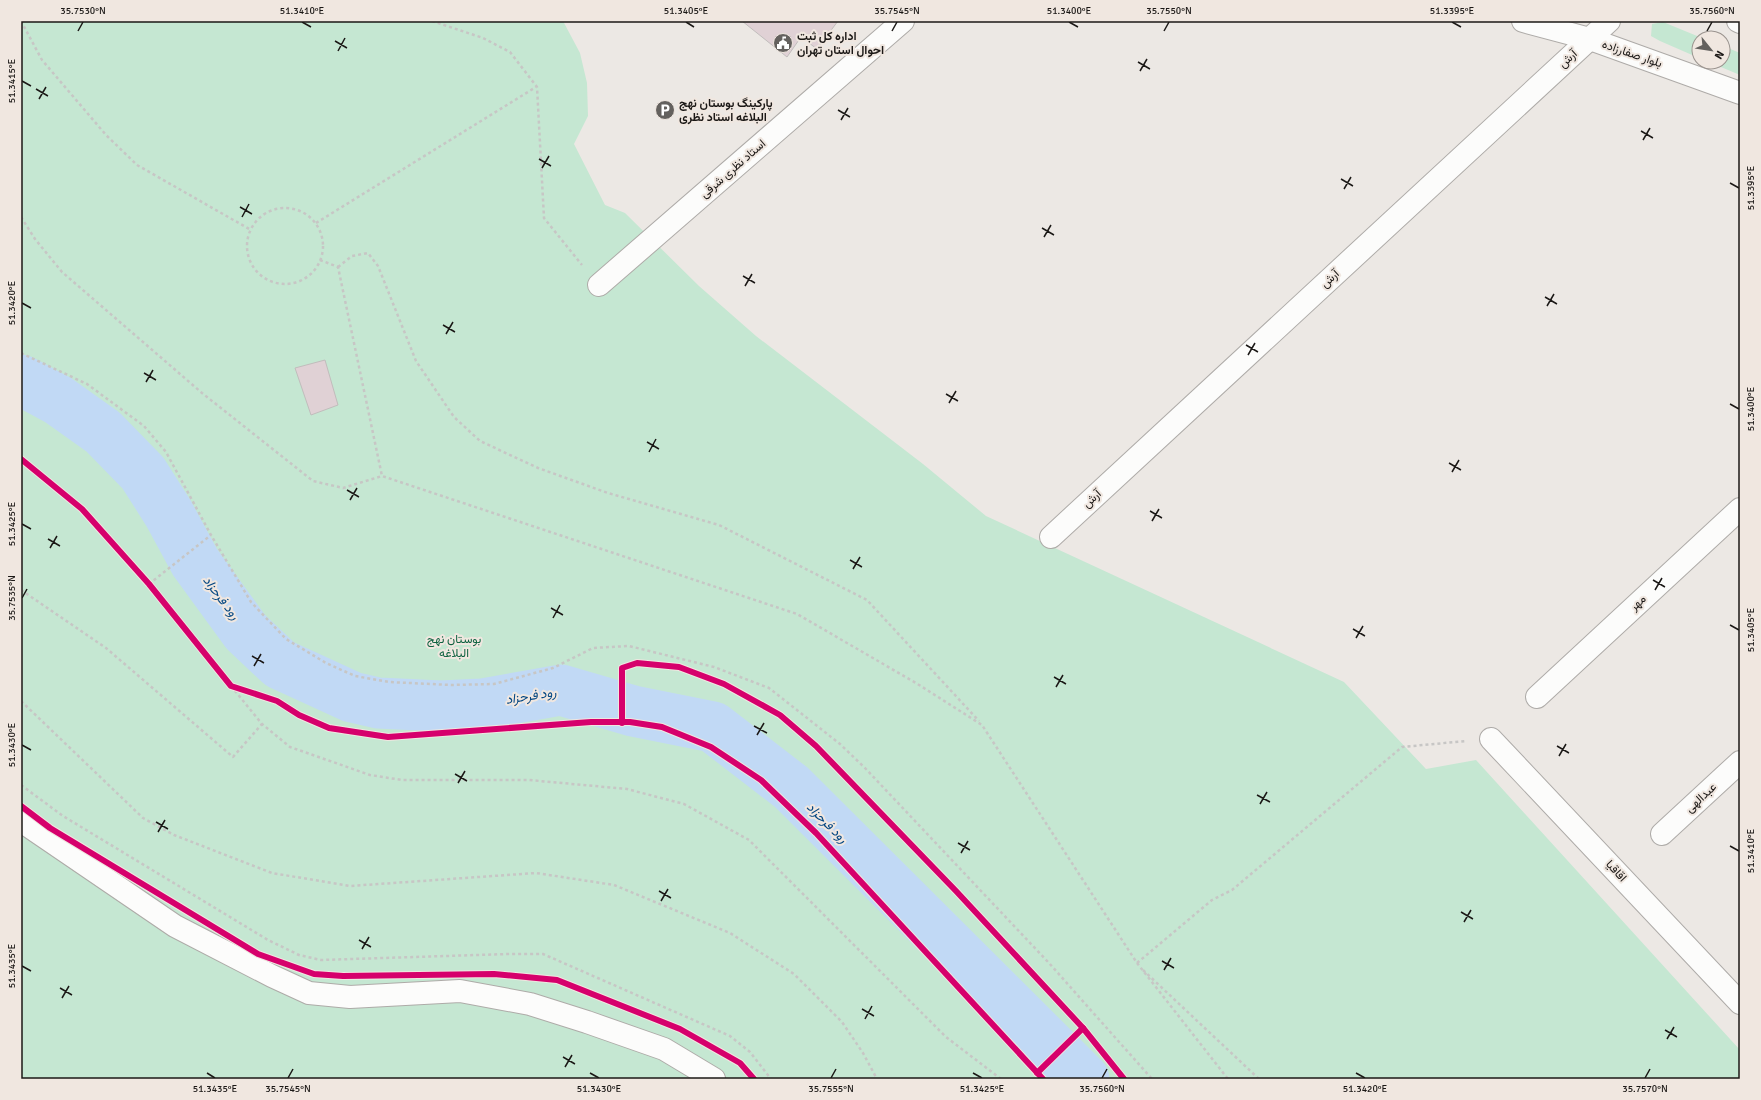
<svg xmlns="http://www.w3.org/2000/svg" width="1761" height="1100" viewBox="0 0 1761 1100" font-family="Signika,Vazirmatn,sans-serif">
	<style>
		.green { fill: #c5e7d2 }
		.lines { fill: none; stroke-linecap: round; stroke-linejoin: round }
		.river { stroke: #c1d9f5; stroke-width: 51 }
		.building { fill: #e0d1d5; stroke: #c1bdbc }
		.minor-casing { stroke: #aeaba8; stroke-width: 24 }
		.path { stroke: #c7c6c5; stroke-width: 2.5; stroke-dasharray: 3 3; stroke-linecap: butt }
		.minor { stroke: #fcfcfb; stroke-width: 22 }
		.cycleway-casing { stroke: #f0e7e0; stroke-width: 8 }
		.cycleway { stroke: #d6006c; stroke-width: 6 }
		.ticks { fill: none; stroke: #1b1816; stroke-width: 1.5 }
		.labels { text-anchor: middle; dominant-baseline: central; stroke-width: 4; stroke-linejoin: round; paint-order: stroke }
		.poi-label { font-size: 12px; font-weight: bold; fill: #1b1816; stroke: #f0e7e0; text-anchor: start }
		.street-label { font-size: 12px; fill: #1b1816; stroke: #f0e7e0 }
		.park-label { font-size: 12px; fill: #0c613f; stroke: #f0e7e0 }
		.water-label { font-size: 13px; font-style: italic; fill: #024682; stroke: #f0e7e0 }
		.neatline { fill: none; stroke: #1b1816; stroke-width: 1.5 }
		.ticks-label { font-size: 10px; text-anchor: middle; fill: #1b1816 }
	</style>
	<rect width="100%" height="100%" fill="#ece8e4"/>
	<g class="green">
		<polygon points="21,21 563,21 580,53 587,83 588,116 574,144 605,205 625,213 699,286 756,336 923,464 986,516 1344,682 1426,769 1476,760 1740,1050 1740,1079 21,1079"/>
		<polygon points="1663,22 1702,38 1699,38 1699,58 1660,41 1651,36 1652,24"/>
		<polygon points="1723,46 1740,53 1740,75 1709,62 1723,62"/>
	</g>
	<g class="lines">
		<polyline class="river" points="21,380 58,400 103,432 143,473 169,514 195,562 246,632 280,664 352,697 378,703 441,706 482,704 561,690 633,711 713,727 791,787 1084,1079"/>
	</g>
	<g class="building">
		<polygon points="742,21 838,21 817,49 801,37 787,57"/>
		<polygon points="325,360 338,405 311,415 295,368"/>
	</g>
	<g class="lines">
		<defs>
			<g id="minor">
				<polyline points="1523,21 1590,39 1740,93"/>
				<polyline points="1738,21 1740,22"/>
				<polyline points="599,285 903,21"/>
				<polyline points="1051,537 1609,21"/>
				<polyline points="1537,697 1740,509"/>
				<polyline points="1491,739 1740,1003"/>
				<polyline points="21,821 175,926 272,976 309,993 350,997 460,991 530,1004 587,1022 664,1049 714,1079"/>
				<polyline points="1662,834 1740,762"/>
			</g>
		</defs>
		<use href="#minor" class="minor-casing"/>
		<g class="path">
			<polyline points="21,21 42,60 106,135 137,165 251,230"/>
			<polyline points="432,21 483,38 510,52 537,87 544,218 582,265"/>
			<circle cx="285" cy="246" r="38"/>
			<polyline points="21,217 35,239 62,272 202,393 313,481 343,488 382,476"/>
			<polyline points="316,223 536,87"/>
			<polyline points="320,260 338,267 382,476 797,614 916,683 982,725 1137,963 1228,1079"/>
			<polyline points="338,267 352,256 368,253 378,266 416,361 454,417 480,441 538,468 608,493 719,525 867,600 979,721"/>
			<polyline points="21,353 87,384 144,426 166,452 211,535 251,602 286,639 326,663 355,676 389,682 451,685 494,684 553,668 593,648 629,646 714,667 769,688 840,744 865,768 1049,963 1152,1079"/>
			<polyline points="149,584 211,535"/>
			<polyline points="21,590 106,648 233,757 262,724"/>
			<polyline points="21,654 21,657"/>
			<polyline points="231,686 262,724 290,747 370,775 402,780 529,780 627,789 684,804 749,840 946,1037 1001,1079"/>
			<polyline points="21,701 143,818 174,835 272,873 350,886 536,873 614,885 730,933 794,974 842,1022 863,1053 877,1079"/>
			<polyline points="21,785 63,816 268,940 299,955 321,960 508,954 543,954 730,1036 750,1052 771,1079"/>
			<polyline points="1137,963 1212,900 1232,890 1402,747 1466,741"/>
			<polyline points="1143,970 1259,1079"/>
		</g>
		<use href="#minor" class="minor"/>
		<defs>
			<g id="cycleway">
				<polyline points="21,459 82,509 149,584 231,686 277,701 299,715 329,728 388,737 591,722 630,722 662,727 711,747 761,780 816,833 1043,1079"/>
				<polyline points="622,723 622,668 637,663 679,667 724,684 780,715 816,746 956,891 1083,1028 1124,1079"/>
				<polyline points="21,806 50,828 258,954 314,974 343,976 494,974 557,980 680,1029 740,1063 754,1079"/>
				<polyline points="1037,1073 1083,1028"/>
			</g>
		</defs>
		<use href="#cycleway" class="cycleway-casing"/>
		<use href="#cycleway" class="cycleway"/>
	</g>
	<path class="ticks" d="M302,22L311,27M686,22L694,27M1069,22L1078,27M1452,22L1461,27M78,31L83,22M892,31L897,22M1164,31L1169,22M1707,31L1712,22M335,41L347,48M338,51L345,38M1138,62L1150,69M1140,71L1147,59M22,81L31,86M36,89L48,96M39,99L46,87M838,110L850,117M841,120L848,108M1641,131L1653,138M1643,140L1650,128M539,159L551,166M542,168L549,156M1341,179L1353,186M1730,183L1739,188M1344,189L1351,177M240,207L252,214M242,217L249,204M1042,228L1054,235M1044,237L1051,225M743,276L755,283M745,286L752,274M1545,297L1557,304M22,303L31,308M1547,306L1554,294M443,325L455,332M446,334L453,322M1246,345L1258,352M1248,355L1255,343M144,373L156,380M146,382L153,370M946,394L958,401M949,403L956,391M1730,404L1739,409M647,442L659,449M649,452L656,439M1449,463L1461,470M1452,472L1459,460M347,490L359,497M350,500L357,488M1150,511L1162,518M1152,521L1159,509M22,524L31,529M48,539L60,546M50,548L57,536M850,560L862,567M853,569L860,557M1653,580L1665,587M1655,590L1662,578M22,598L27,589M551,608L563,615M553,618L560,605M1730,625L1739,630M1353,629L1365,636M1356,638L1363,626M252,656L264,663M254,666L261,654M1054,677L1066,684M1056,687L1063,675M754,726L767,733M757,735L764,723M22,745L31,750M1557,746L1569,753M1559,756L1566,744M455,774L467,781M458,783L465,771M1257,795L1270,802M1260,804L1267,792M156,822L168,829M158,832L165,820M958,843L970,850M1730,846L1739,851M961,853L968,841M659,891L671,898M661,901L668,889M1461,912L1473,919M1464,922L1471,910M359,940L371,947M362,949L369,937M1162,961L1174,968M22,966L31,971M1164,970L1171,958M60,988L72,995M62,998L69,986M862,1009L874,1016M865,1019L872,1006M1665,1030L1677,1037M1667,1039L1674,1027M563,1057L575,1064M565,1067L572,1055M207,1073L215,1078M590,1073L599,1078M973,1073L982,1078M1356,1073L1365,1078M288,1078L293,1069M831,1078L836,1069M1102,1078L1107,1069M1645,1078L1650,1069"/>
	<defs>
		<symbol id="civic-disc" viewBox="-11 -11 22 22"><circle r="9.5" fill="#64615e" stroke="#f0e7e0"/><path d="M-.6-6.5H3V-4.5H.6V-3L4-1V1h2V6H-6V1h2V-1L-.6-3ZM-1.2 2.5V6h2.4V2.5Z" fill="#fff"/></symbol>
		<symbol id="parking-disc" viewBox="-11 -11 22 22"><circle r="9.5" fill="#64615e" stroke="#f0e7e0"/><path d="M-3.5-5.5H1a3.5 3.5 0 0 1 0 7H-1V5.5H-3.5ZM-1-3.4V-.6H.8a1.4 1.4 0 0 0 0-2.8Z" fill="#fff"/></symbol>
	</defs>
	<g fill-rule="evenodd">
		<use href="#civic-disc" x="772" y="32" width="22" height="22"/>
		<use href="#parking-disc" x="654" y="99" width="22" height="22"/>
	</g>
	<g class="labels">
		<g class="poi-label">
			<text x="797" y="36">اداره کل ثبت<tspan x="797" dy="14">احوال استان تهران</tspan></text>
			<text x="679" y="103">پارکینگ بوستان نهج<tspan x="679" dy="14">البلاغه استاد نظری</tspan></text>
		</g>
		<g class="street-label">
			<text transform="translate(1632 54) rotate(19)">بلوار صفارزاده</text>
			<text transform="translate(1568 59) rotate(-43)">آرش</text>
			<text transform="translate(733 169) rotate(-41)">استاد نظری شرقی</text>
			<text transform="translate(1330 279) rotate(-43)">آرش</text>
			<text transform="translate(1092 499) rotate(-43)">آرش</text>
			<text transform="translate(1638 603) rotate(-43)">مهر</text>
			<text transform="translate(1701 798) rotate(-43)">عبدالهی</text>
			<text transform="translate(1616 871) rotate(47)">اقاقیا</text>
		</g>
		<g class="park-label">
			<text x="454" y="639">بوستان نهج<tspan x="454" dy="14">البلاغه</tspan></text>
		</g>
		<g class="water-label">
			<text transform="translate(221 598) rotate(53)">رود فرحزاد</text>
			<text transform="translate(531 696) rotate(-9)">رود فرحزاد</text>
			<text transform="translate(827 823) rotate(45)">رود فرحزاد</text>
		</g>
	</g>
	<rect width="1761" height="1100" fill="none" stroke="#f0e7e0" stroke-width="44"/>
	<g transform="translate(1711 50) rotate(120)"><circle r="19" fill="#f0e7e0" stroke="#9b948f"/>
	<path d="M0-3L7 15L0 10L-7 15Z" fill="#64615e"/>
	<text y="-6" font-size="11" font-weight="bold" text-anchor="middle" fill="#1b1816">N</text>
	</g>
	<rect x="22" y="22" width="1717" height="1056" class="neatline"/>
	<g class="ticks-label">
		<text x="83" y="14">35.7530°N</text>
		<text x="302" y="14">51.3410°E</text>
		<text x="686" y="14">51.3405°E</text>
		<text x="897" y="14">35.7545°N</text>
		<text x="1069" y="14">51.3400°E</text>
		<text x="1169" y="14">35.7550°N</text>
		<text x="1452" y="14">51.3395°E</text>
		<text x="1712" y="14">35.7560°N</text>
		<text transform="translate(11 81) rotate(-90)" y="4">51.3415°E</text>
		<text transform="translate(1750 188) rotate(-90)" y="4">51.3395°E</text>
		<text transform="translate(11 303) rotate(-90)" y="4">51.3420°E</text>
		<text transform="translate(1750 409) rotate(-90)" y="4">51.3400°E</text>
		<text transform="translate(11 524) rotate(-90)" y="4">51.3425°E</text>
		<text transform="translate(11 598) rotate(-90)" y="4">35.7535°N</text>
		<text transform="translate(1750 630) rotate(-90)" y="4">51.3405°E</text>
		<text transform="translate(11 745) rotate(-90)" y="4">51.3430°E</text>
		<text transform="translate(1750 851) rotate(-90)" y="4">51.3410°E</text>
		<text transform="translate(11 966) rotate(-90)" y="4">51.3435°E</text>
		<text x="215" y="1092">51.3435°E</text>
		<text x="288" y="1092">35.7545°N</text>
		<text x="599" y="1092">51.3430°E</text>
		<text x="831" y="1092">35.7555°N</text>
		<text x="982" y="1092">51.3425°E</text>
		<text x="1102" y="1092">35.7560°N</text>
		<text x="1365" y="1092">51.3420°E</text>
		<text x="1645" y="1092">35.7570°N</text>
	</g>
</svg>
